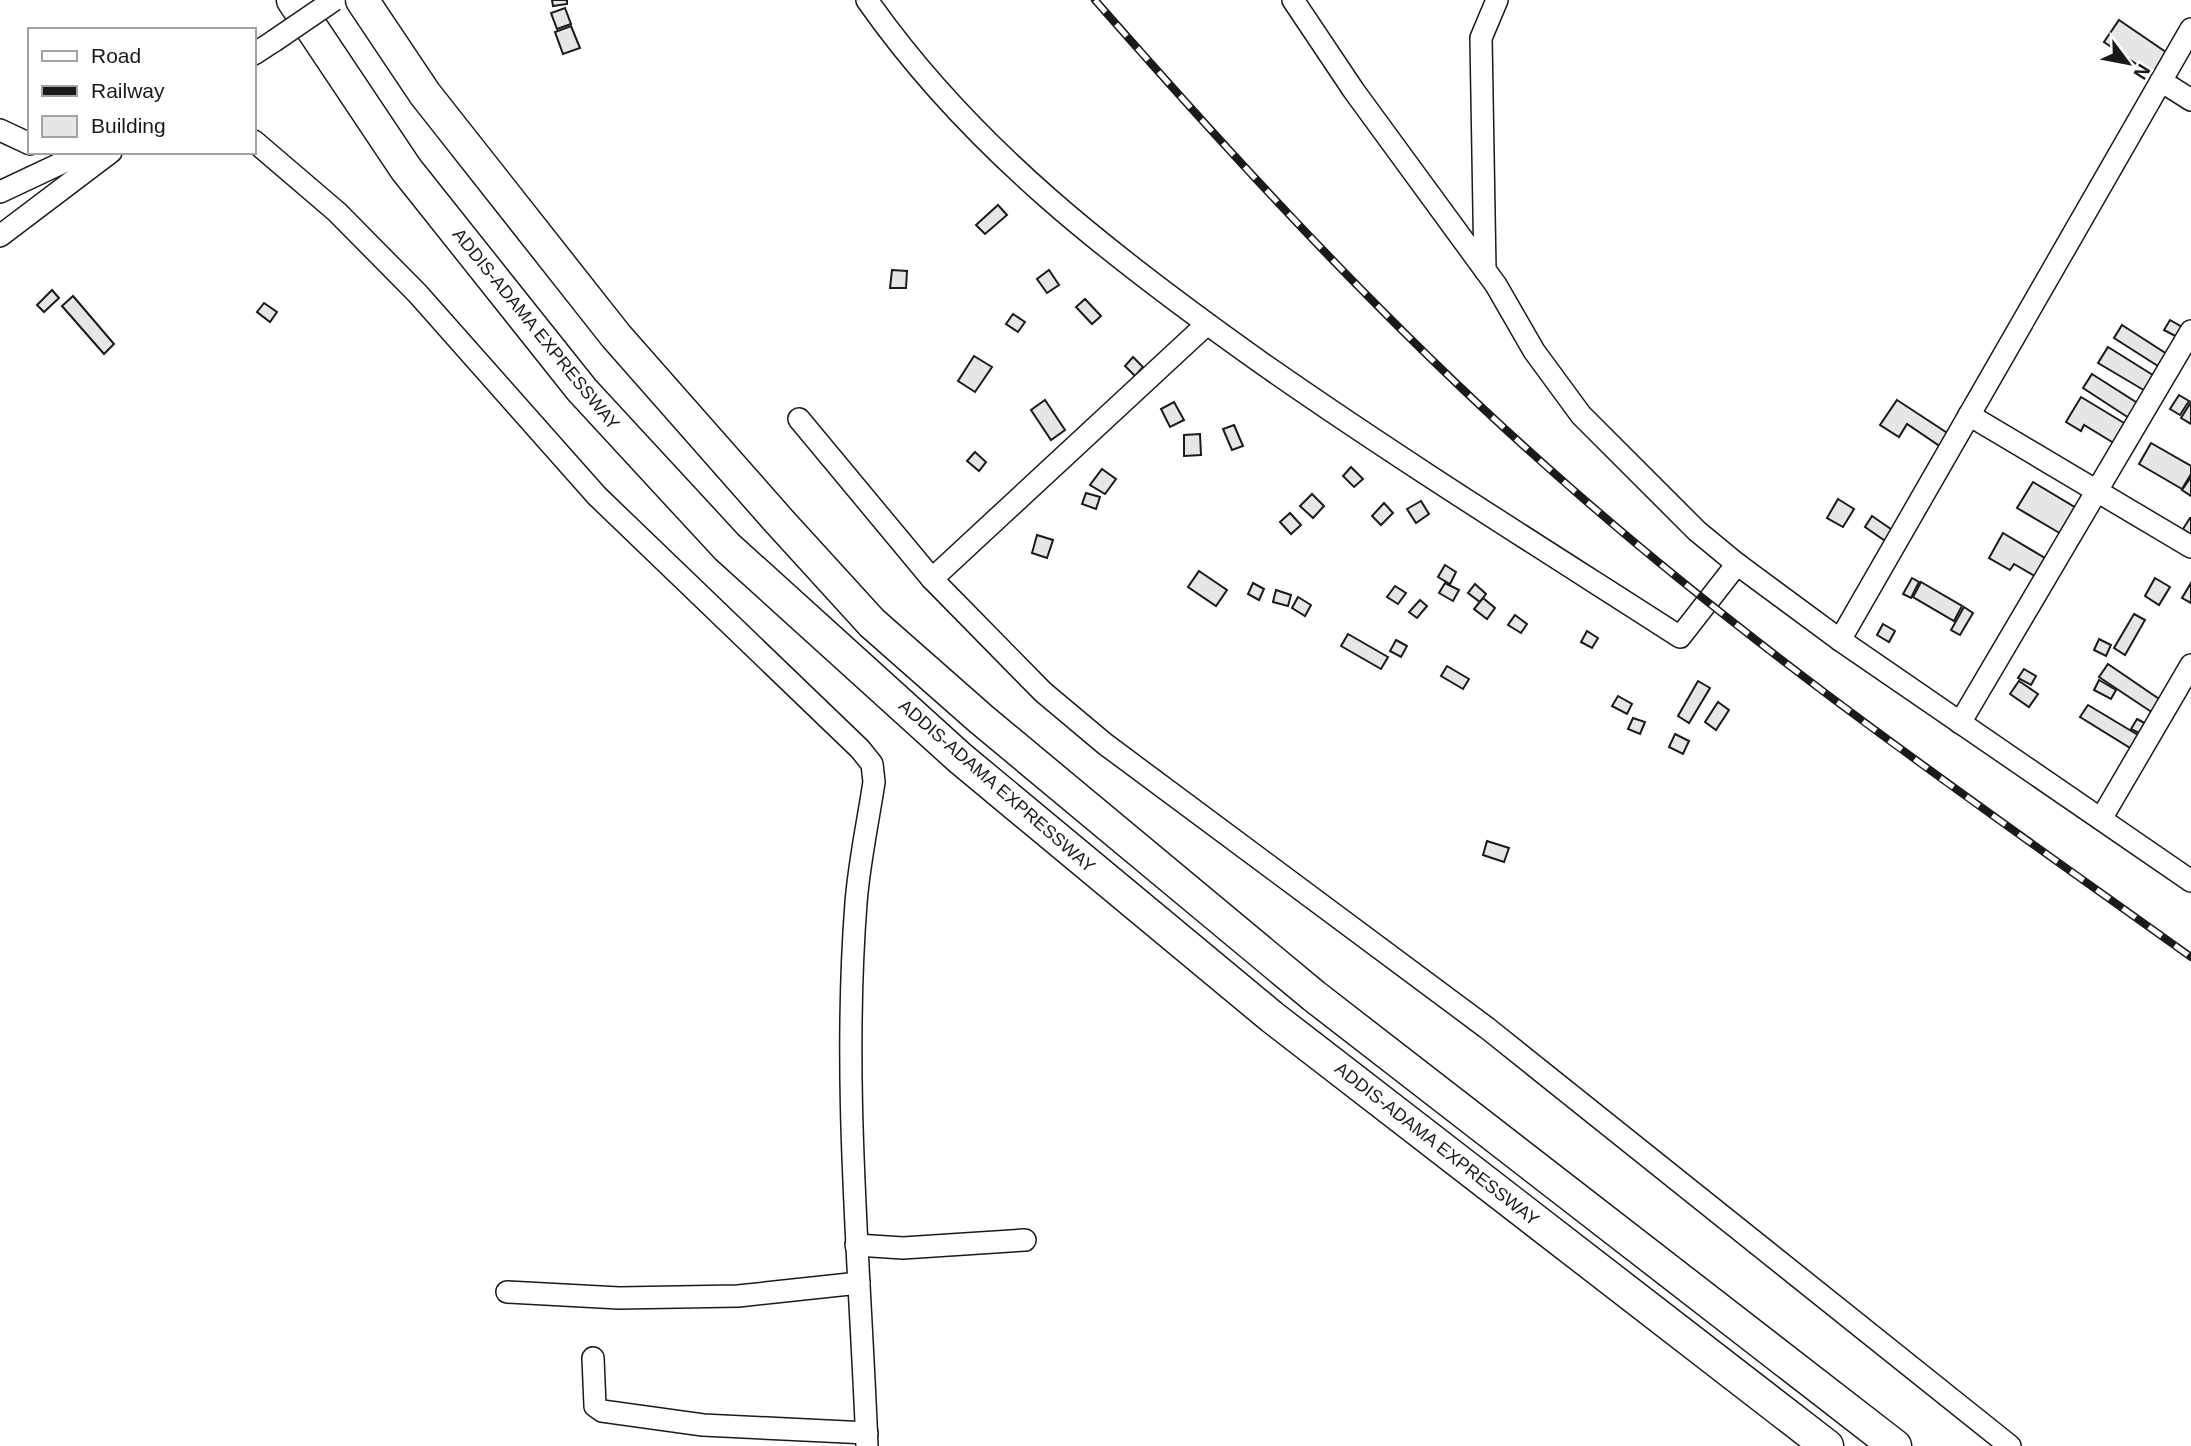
<svg xmlns="http://www.w3.org/2000/svg" width="2191" height="1446" viewBox="0 0 2191 1446" font-family="Helvetica,sans-serif">
	<style>
		.building { fill: #e6e6e6; stroke: #1a1a1a; stroke-width: 2 }
		.lines { fill: none; stroke-linecap: round; stroke-linejoin: round }
		.minor-casing { stroke: #1a1a1a; stroke-width: 24 }
		.highway-casing { stroke: #1a1a1a; stroke-width: 35 }
		.minor { stroke: #fff; stroke-width: 21 }
		.highway { stroke: #fff; stroke-width: 32 }
		.rail-casing { stroke: #1a1a1a; stroke-width: 8 }
		.rail { stroke: #fff; stroke-width: 5; stroke-dasharray: 16; stroke-linecap: butt }
		.minor-bridge-casing { stroke: #1a1a1a; stroke-width: 24; stroke-linecap: butt }
		.minor-bridge { stroke: #fff; stroke-width: 21 }
		.labels { text-anchor: middle; dominant-baseline: central; stroke-width: 5; stroke-linejoin: round; paint-order: stroke }
		.street-label { font-size: 18px; fill: #1a1a1a; stroke: #fff }
	</style>
	<rect width="100%" height="100%" fill="#fff"/>
	<g class="building">
		<polygon points="552,0 567,0 567,4 553,6"/>
		<polygon points="565,8 571,24 557,29 551,13"/>
		<polygon points="2119,20 2179,61 2164,83 2104,42"/>
		<polygon points="571,26 580,48 563,54 555,32"/>
		<polygon points="998,205 1007,215 985,234 976,225"/>
		<polygon points="892,270 907,271 906,288 890,288"/>
		<polygon points="1049,270 1059,285 1047,293 1037,279"/>
		<polygon points="52,290 59,298 44,312 37,305"/>
		<polygon points="73,296 114,344 104,354 62,306"/>
		<polygon points="1085,299 1101,316 1092,324 1076,307"/>
		<polygon points="264,303 277,312 270,322 257,312"/>
		<polygon points="1013,314 1025,322 1018,332 1006,324"/>
		<polygon points="2170,320 2182,327 2177,337 2164,330"/>
		<polygon points="2122,325 2170,356 2161,368 2114,338"/>
		<polygon points="2108,347 2156,377 2147,392 2098,363"/>
		<polygon points="974,356 992,367 975,392 958,381"/>
		<polygon points="1133,357 1143,367 1135,376 1125,366"/>
		<polygon points="2092,374 2139,404 2129,418 2083,388"/>
		<polygon points="2179,395 2189,401 2180,415 2170,409"/>
		<polygon points="2081,397 2129,426 2117,445 2084,425 2081,431 2066,422"/>
		<polygon points="1045,400 1065,430 1051,440 1031,410"/>
		<polygon points="1897,400 1955,438 1947,451 1907,424 1899,437 1880,425"/>
		<polygon points="1174,402 1184,420 1170,427 1161,409"/>
		<polygon points="2191,402 2191,424 2181,418"/>
		<polygon points="1234,425 1243,446 1232,450 1223,429"/>
		<polygon points="1200,434 1201,455 1184,456 1184,435"/>
		<polygon points="2151,443 2191,466 2191,474 2182,489 2139,464"/>
		<polygon points="975,452 986,462 979,471 967,461"/>
		<polygon points="1351,467 1363,479 1354,487 1343,476"/>
		<polygon points="1102,469 1116,479 1105,494 1090,485"/>
		<polygon points="2191,477 2191,496 2182,490"/>
		<polygon points="2033,482 2083,512 2068,538 2017,508"/>
		<polygon points="1086,493 1100,497 1096,509 1082,504"/>
		<polygon points="1312,494 1324,506 1313,518 1300,506"/>
		<polygon points="1838,499 1854,509 1843,527 1827,518"/>
		<polygon points="1421,501 1429,514 1416,523 1407,509"/>
		<polygon points="1384,503 1393,513 1381,525 1372,516"/>
		<polygon points="1290,513 1301,525 1291,534 1280,522"/>
		<polygon points="1872,516 1901,536 1894,547 1865,527"/>
		<polygon points="2190,518 2191,518 2191,535 2183,529"/>
		<polygon points="2003,533 2050,561 2040,579 2014,564 2010,570 1989,558"/>
		<polygon points="1037,535 1053,540 1047,558 1032,553"/>
		<polygon points="1445,565 1456,572 1450,584 1438,577"/>
		<polygon points="1199,571 1227,590 1216,606 1188,587"/>
		<polygon points="1912,578 1919,582 1911,598 1903,594"/>
		<polygon points="2155,578 2170,587 2159,605 2145,596"/>
		<polygon points="1921,582 1962,606 1954,621 1913,597"/>
		<polygon points="1253,583 1264,589 1259,600 1248,594"/>
		<polygon points="1445,583 1459,590 1453,601 1439,593"/>
		<polygon points="2191,583 2191,603 2182,598"/>
		<polygon points="1475,584 1486,594 1480,602 1468,593"/>
		<polygon points="1395,586 1406,593 1398,604 1387,597"/>
		<polygon points="1276,590 1291,595 1288,606 1273,602"/>
		<polygon points="1298,597 1311,605 1305,616 1292,608"/>
		<polygon points="1483,598 1495,608 1487,619 1474,609"/>
		<polygon points="1420,600 1427,606 1417,618 1409,612"/>
		<polygon points="1964,607 1973,613 1960,635 1951,630"/>
		<polygon points="2134,614 2145,620 2125,655 2114,648"/>
		<polygon points="1515,615 1527,624 1521,633 1508,625"/>
		<polygon points="1883,624 1895,631 1889,642 1877,635"/>
		<polygon points="1587,631 1598,638 1592,648 1581,642"/>
		<polygon points="1348,634 1388,657 1381,669 1341,646"/>
		<polygon points="2099,639 2111,645 2106,656 2094,650"/>
		<polygon points="1396,640 1407,646 1401,657 1390,651"/>
		<polygon points="2108,664 2165,703 2156,715 2099,677"/>
		<polygon points="1447,666 1469,679 1463,689 1441,676"/>
		<polygon points="2024,669 2036,676 2031,685 2018,678"/>
		<polygon points="2099,680 2116,690 2111,699 2094,690"/>
		<polygon points="1698,681 1710,688 1689,723 1678,716"/>
		<polygon points="2019,681 2038,694 2029,707 2010,694"/>
		<polygon points="1618,696 1632,704 1627,714 1612,706"/>
		<polygon points="1718,702 1729,710 1716,730 1705,722"/>
		<polygon points="2088,705 2148,741 2140,754 2080,717"/>
		<polygon points="1633,718 1645,722 1640,734 1628,729"/>
		<polygon points="2137,719 2152,727 2147,737 2131,729"/>
		<polygon points="1675,734 1689,741 1683,754 1669,747"/>
		<polygon points="1487,841 1509,848 1504,862 1483,855"/>
	</g>
	<g class="lines">
		<defs>
			<g id="minor">
				<path d="M867,0C972,150 1115,259 1263,364C1399,459 1540,547 1680,637L1737,564"/>
				<polyline points="1293,0 1354,91 1496,285 1534,351 1581,415 1697,531 1737,564 1840,640 2191,881"/>
				<polyline points="254,54 274,41"/>
				<polyline points="2161,81 2191,100"/>
				<polyline points="0,130 30,144"/>
				<path d="M254,141L337,212L418,294L597,496L860,749L872,764L874,782C868,822 859,863 856,903C842,1084 860,1266 867,1446"/>
				<polyline points="0,192 85,152"/>
				<polyline points="0,236 111,152"/>
				<polyline points="1485,270 1481,38 1497,0"/>
				<polyline points="1969,415 2191,547"/>
				<polyline points="799,419 932,579 1043,692 1105,744 1487,1028 2010,1446"/>
				<polyline points="932,579 1207,324"/>
				<polyline points="1840,640 2191,29"/>
				<polyline points="1960,723 2191,331"/>
				<polyline points="2101,819 2191,665"/>
				<polyline points="856,1245 903,1248 1025,1240"/>
				<polyline points="507,1292 619,1298 738,1296 859,1283"/>
				<polyline points="593,1358 595,1406 602,1411 703,1425 867,1433"/>
			</g>
			<g id="highway">
				<polyline points="293,0 406,169 582,390 727,547 960,758 1272,1017 1827,1446"/>
				<polyline points="362,0 425,94 616,336 779,521 872,623 981,719 1314,996 1895,1446"/>
			</g>
		</defs>
		<use href="#minor" class="minor-casing"/>
		<use href="#highway" class="highway-casing"/>
		<use href="#minor" class="minor"/>
		<use href="#highway" class="highway"/>
		<defs>
			<path id="rail" d="M1095,0C1245,171 1399,338 1571,488C1766,659 1980,806 2191,957"/>
		</defs>
		<use href="#rail" class="rail-casing"/>
		<use href="#rail" class="rail"/>
		<defs>
			<polyline id="minor-bridge" points="274,41 334,0"/>
		</defs>
		<use href="#minor-bridge" class="minor-bridge-casing"/>
		<use href="#minor-bridge" class="minor-bridge"/>
	</g>
	<g class="labels">
		<g class="street-label">
			<text transform="translate(536 329) rotate(51)">ADDIS-ADAMA EXPRESSWAY</text>
			<text transform="translate(997 786) rotate(41)">ADDIS-ADAMA EXPRESSWAY</text>
			<text transform="translate(1437 1144) rotate(38)">ADDIS-ADAMA EXPRESSWAY</text>
		</g>
	</g>
	<rect x="28" y="28" width="228" height="126" fill="#ffffff" stroke="#a3a3a3" stroke-width="2"/>
	<rect x="42" y="51" width="35" height="10" fill="#ffffff" stroke="#a3a3a3" stroke-width="2"/>
	<text x="91" y="63" font-size="21" fill="#1a1a1a">Road</text>
	<rect x="42" y="86" width="35" height="10" fill="#1a1a1a" stroke="#a3a3a3" stroke-width="2"/>
	<text x="91" y="98" font-size="21" fill="#1a1a1a">Railway</text>
	<rect x="42" y="116" width="35" height="21" fill="#e6e6e6" stroke="#a3a3a3" stroke-width="2"/>
	<text x="91" y="133" font-size="21" fill="#1a1a1a">Building</text>
	<g transform="translate(2128 63) rotate(122)" stroke="#ffffff" stroke-width="5" paint-order="stroke">
	<path d="M0-5L12 26L0 18L-12 26Z" fill="#1a1a1a"/>
	<text y="-10" font-size="19" font-weight="bold" text-anchor="middle" fill="#1a1a1a">N</text>
	</g>
</svg>
